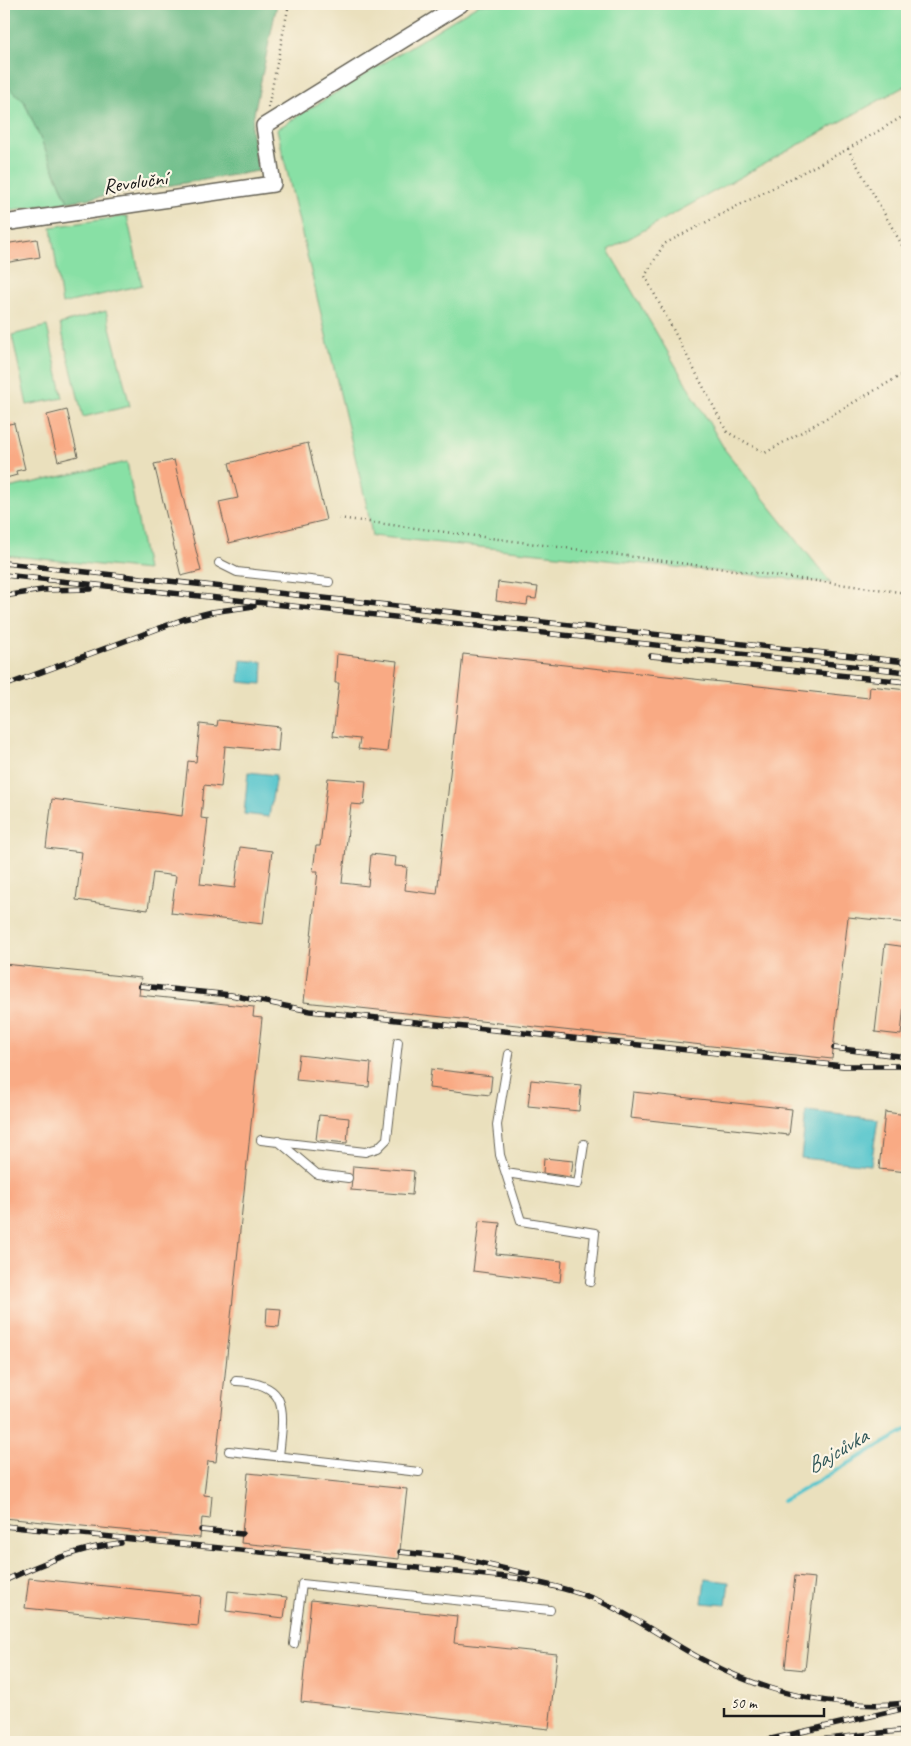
<svg xmlns="http://www.w3.org/2000/svg" width="911" height="1746" viewBox="0 0 911 1746" font-family="Caveat,sans-serif">
	<style>
		.green { fill: #88e0a5; stroke: #527e60 }
		.forest { fill: #6ebe8a; stroke: #456d53 }
		.water { fill: #59c6cd; stroke: #3a7174 }
		.lines { fill: none; stroke-linecap: round; stroke-linejoin: round }
		.stream { stroke: #59c6cd; stroke-width: 4 }
		.building { fill: #f9aa84 }
		.lane-casing { stroke: #646154; stroke-width: 10 }
		.street-casing { stroke: #646154; stroke-width: 18 }
		.path { stroke: #646154; stroke-width: 2.5; stroke-dasharray: 1 4; stroke-linecap: butt }
		.lane { stroke: #fff; stroke-width: 8 }
		.street { stroke: #fff; stroke-width: 15 }
		.rail-casing { stroke: #1c1c1c; stroke-width: 5.5 }
		.rail { stroke: #fcf5e5; stroke-width: 4; stroke-dasharray: 11; stroke-linecap: butt }
		.labels { text-anchor: middle; dominant-baseline: central; stroke-width: 4.5; stroke-linejoin: round; paint-order: stroke }
		.street-label { font-size: 21px; fill: #1c1c1c; stroke: #fcf5e5 }
		.water-label { font-size: 22px; font-style: italic; fill: #31585a; stroke: #fcf5e5 }
	</style>
	<rect width="100%" height="100%" fill="#fcf5e5"/>
	<filter id="ink" filterUnits="userSpaceOnUse"><feTurbulence type="fractalNoise" baseFrequency=".02" numOctaves="2"/><feDisplacementMap in="SourceGraphic" scale="10" xChannelSelector="R" yChannelSelector="G"/><feConvolveMatrix kernelMatrix="1 2 1 2 8 2 1 2 1" color-interpolation-filters="sRGB"/></filter>
	<filter id="wash" filterUnits="userSpaceOnUse"><feTurbulence type="fractalNoise" baseFrequency=".0096" numOctaves="4" result="noise"/><feDisplacementMap in="SourceGraphic" scale="20" xChannelSelector="R" yChannelSelector="G"/><feGaussianBlur stdDeviation="1.12" result="paint"/><feColorMatrix in="noise" values="0 0 0 0 0 0 0 0 0 0 0 0 0 0 0 0 0 1.4 0 .05"/><feComposite in="paint" operator="in"/></filter>
	<g filter="url(#wash)">
		<rect width="100%" height="100%" fill="#eae0bd"/>
		<g class="green">
			<polygon points="479,4 907,4 907,85 608,250 725,450 831,583 372,536 367,507 277,129"/>
			<polygon points="4,83 24,101 68,202 4,211"/>
			<polygon points="127,216 142,285 62,304 51,227"/>
			<polygon points="106,311 130,406 83,417 60,324"/>
			<polygon points="47,326 63,398 27,405 12,335"/>
			<polygon points="127,462 147,570 4,555 4,489"/>
		</g>
		<polygon class="forest" points="4,4 277,4 251,128 258,171 68,202 24,101 4,83"/>
		<g class="water">
			<polygon points="241,660 263,662 262,684 239,682"/>
			<polygon points="248,772 276,775 269,817 244,814"/>
			<polygon points="806,1111 878,1119 871,1165 801,1158"/>
			<polygon points="705,1579 729,1582 726,1605 702,1603"/>
		</g>
		<g class="lines">
			<g class="stream">
				<polyline points="4,8 7,4"/>
				<polyline points="783,1501 907,1430"/>
			</g>
		</g>
		<g id="blocks">
			<g class="building">
				<polygon points="37,239 40,257 4,263 4,244"/>
				<polygon points="67,410 78,456 58,461 47,415"/>
				<polygon points="14,423 25,469 16,471 17,475 6,478 4,425"/>
				<polygon points="308,443 326,520 229,543 219,502 238,498 229,463"/>
				<polygon points="174,460 201,571 181,576 154,464"/>
				<polygon points="498,582 538,587 536,599 528,598 527,605 496,601"/>
				<polygon points="337,654 397,661 387,752 358,749 360,739 333,736 339,683 335,683"/>
				<polygon points="463,654 869,698 870,686 907,690 905,727 907,727 907,923 848,917 832,1059 304,1002 318,871 313,871 316,846 320,846 328,778 366,781 364,805 351,804 342,883 368,886 371,854 396,857 395,866 407,867 405,890 437,894"/>
				<polygon points="218,720 280,727 278,751 225,746 221,787 204,785 201,818 208,819 200,884 235,888 240,847 272,851 263,924 171,913 176,876 153,873 148,910 76,900 82,852 46,848 52,799 182,816 188,761 196,762 200,724 217,726"/>
				<polygon points="885,944 907,947 907,973 901,1035 875,1032"/>
				<polygon points="4,964 141,978 139,995 254,1007 253,1017 262,1018 216,1462 208,1461 204,1495 212,1496 210,1519 202,1518 200,1538 4,1518"/>
				<polygon points="299,1055 371,1063 369,1087 296,1080"/>
				<polygon points="431,1069 492,1076 490,1095 429,1088"/>
				<polygon points="531,1080 581,1085 579,1111 528,1106"/>
				<polygon points="633,1092 792,1109 789,1135 630,1118"/>
				<polygon points="885,1112 907,1115 907,1172 879,1169"/>
				<polygon points="319,1115 349,1118 347,1143 316,1140"/>
				<polygon points="544,1158 573,1161 571,1177 543,1173"/>
				<polygon points="353,1166 414,1171 412,1195 351,1190"/>
				<polygon points="479,1221 500,1223 496,1254 562,1261 560,1282 473,1271"/>
				<polygon points="267,1308 281,1309 279,1327 266,1326"/>
				<polygon points="248,1473 407,1489 399,1559 241,1543"/>
				<polygon points="795,1576 815,1578 805,1670 785,1668"/>
				<polygon points="29,1578 201,1596 198,1626 25,1608"/>
				<polygon points="228,1591 287,1597 284,1618 226,1611"/>
				<polygon points="311,1600 457,1616 454,1643 557,1654 549,1729 301,1702"/>
			</g>
		</g>
	</g>
	<g filter="url(#ink)">
		<use href="#blocks" fill-opacity="0" stroke="#646154" stroke-width="1"/>
		<g class="lines">
			<defs>
				<g id="lane">
					<polyline points="219,563 237,572 329,582"/>
					<polyline points="509,1054 497,1125 500,1155 521,1221 595,1233 590,1282"/>
					<polyline points="261,1140 365,1152 378,1148 387,1139 398,1042"/>
					<polyline points="278,1141 317,1174 348,1178"/>
					<polyline points="506,1173 578,1184 584,1144"/>
					<path d="M236,1381C292,1383 283,1413 279,1457"/>
					<polyline points="229,1451 419,1472"/>
					<polyline points="294,1644 302,1584 550,1610"/>
				</g>
				<polyline id="street" points="4,223 273,184 264,126 461,4"/>
			</defs>
			<use href="#lane" class="lane-casing"/>
			<use href="#street" class="street-casing"/>
			<g class="path">
				<polyline points="268,108 289,4"/>
				<polyline points="848,149 907,114"/>
				<polyline points="907,254 848,149 664,244 645,276 727,432 765,453 907,372"/>
				<polyline points="339,518 907,593"/>
			</g>
			<use href="#lane" class="lane"/>
			<use href="#street" class="street"/>
			<defs>
				<g id="rail">
					<polyline points="4,563 907,662"/>
					<polyline points="4,575 907,672"/>
					<polyline points="4,596 42,590 91,589"/>
					<polyline points="651,656 907,682"/>
					<polyline points="4,686 184,619 212,612 254,606"/>
					<polyline points="140,986 231,995 310,1011 843,1066 907,1066"/>
					<polyline points="834,1048 907,1057"/>
					<path d="M4,1526L517,1578C544,1584 571,1589 597,1600C637,1617 671,1644 709,1663C769,1694 840,1710 907,1703"/>
					<polyline points="201,1530 242,1534"/>
					<polyline points="400,1552 458,1558 528,1574"/>
					<path d="M4,1581C40,1564 81,1547 121,1543"/>
					<polyline points="758,1742 906,1708"/>
					<polyline points="801,1742 907,1730"/>
					<polyline points="902,1742 907,1740"/>
				</g>
			</defs>
			<use href="#rail" class="rail-casing"/>
			<use href="#rail" class="rail"/>
		</g>
	</g>
	<g class="labels">
		<g class="street-label">
			<text transform="translate(135 182) rotate(-8)">Revoluční</text>
		</g>
		<g class="water-label">
			<text transform="translate(837 1451) rotate(-30)">Bajcůvka</text>
		</g>
	</g>
	<rect width="911" height="1746" fill="none" stroke="#fcf5e5" stroke-width="20"/>
	<path d="M724 1708v8h100v-8" fill="none" stroke="#1c1c1c" stroke-width="2.5"/>
	<text x="731" y="1708" font-size="15" fill="#1c1c1c" stroke="#fcf5e5" stroke-width="4" paint-order="stroke">50 m</text>
</svg>
